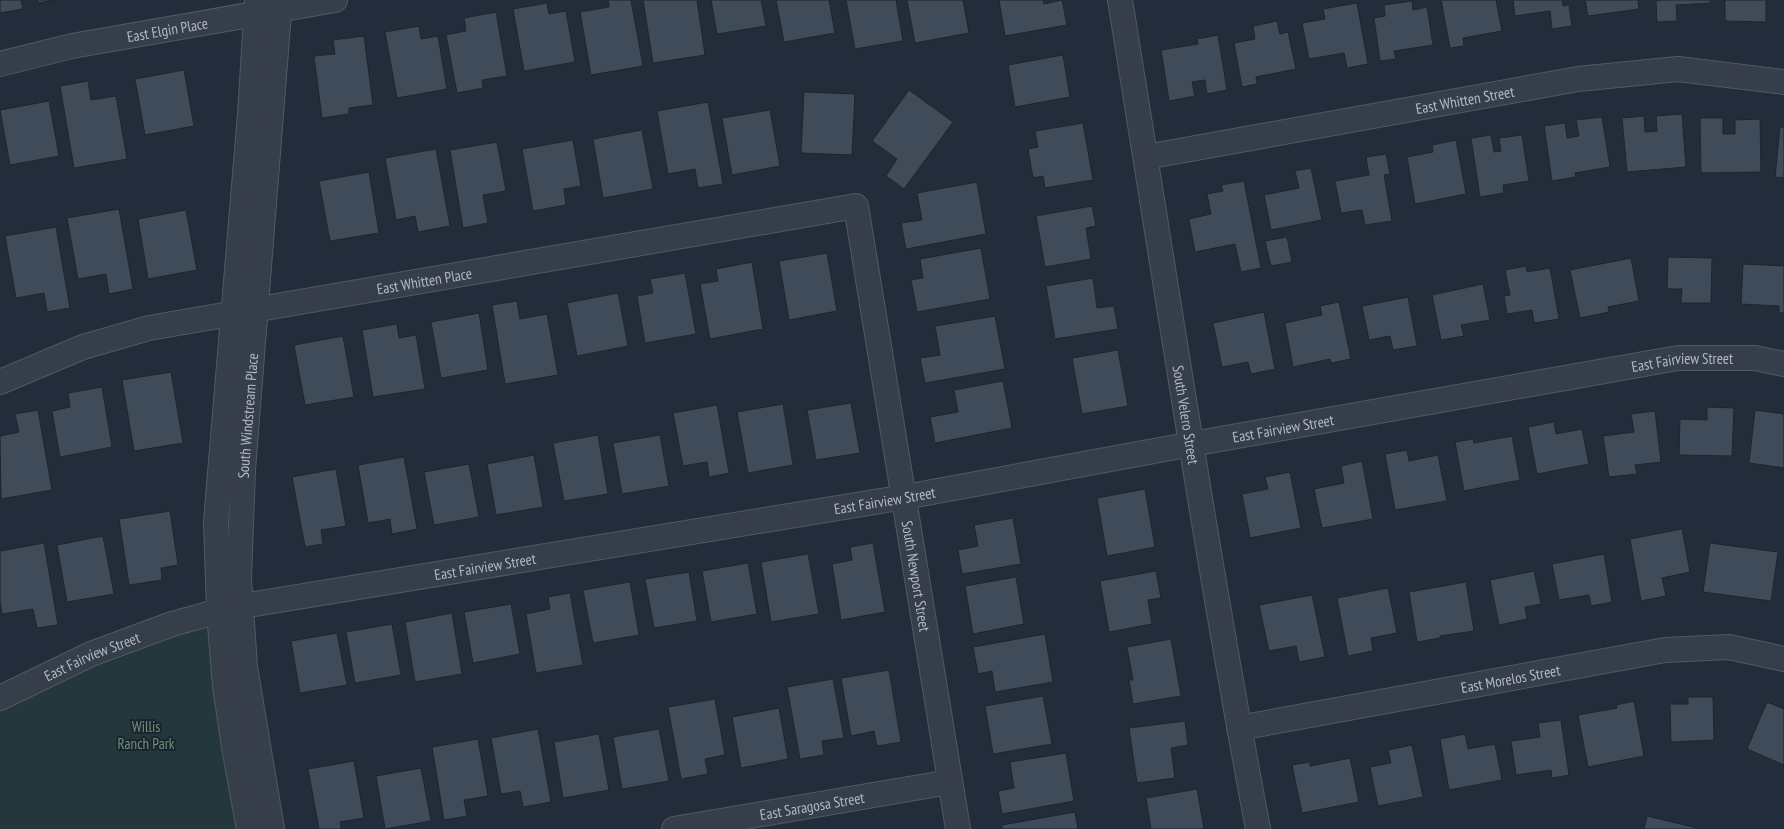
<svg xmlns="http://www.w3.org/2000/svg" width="1784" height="829" viewBox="0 0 1784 829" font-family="'PT Sans Narrow',sans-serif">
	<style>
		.green { fill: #24383b }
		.building { fill: #3f4b59; stroke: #1d2531 }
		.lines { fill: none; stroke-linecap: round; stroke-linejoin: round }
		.street-casing { stroke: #515965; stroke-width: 26 }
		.street { stroke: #363e4a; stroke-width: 24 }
		.labels { text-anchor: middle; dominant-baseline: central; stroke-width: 4; stroke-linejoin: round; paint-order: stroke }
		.street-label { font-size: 15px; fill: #b1b9c6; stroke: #1b232f }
		.park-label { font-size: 15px; fill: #699673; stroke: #1b232f }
	</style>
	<rect width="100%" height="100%" fill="#232c3a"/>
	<polygon class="green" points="230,608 238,700 259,829 0,829 0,698"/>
	<g class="building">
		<polygon points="0,0 21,0 23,9 0,13"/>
		<polygon points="37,0 56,0 38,3"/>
		<polygon points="608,0 631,0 643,66 591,75 580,12 609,7"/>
		<polygon points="643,0 697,0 705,55 653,63"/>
		<polygon points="711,0 761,0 766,26 717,34"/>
		<polygon points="776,0 829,0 835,33 784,42"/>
		<polygon points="846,0 896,0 903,41 855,49"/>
		<polygon points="907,0 963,0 969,33 915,43"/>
		<polygon points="999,0 1043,0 1044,4 1062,0 1067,25 1005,36"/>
		<polygon points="1441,0 1496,0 1502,31 1463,38 1464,46 1450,48"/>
		<polygon points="1513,0 1562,0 1563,6 1569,5 1572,26 1552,29 1550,11 1515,16"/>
		<polygon points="1585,0 1638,0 1639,9 1588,16"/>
		<polygon points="1662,0 1710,0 1711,3 1676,5 1677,21 1657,22 1656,1"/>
		<polygon points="1725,0 1766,0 1766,22 1725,21"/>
		<polygon points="1412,1 1413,10 1427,7 1433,45 1394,51 1396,59 1380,61 1374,18 1385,16 1384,5"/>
		<polygon points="547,3 549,14 566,11 575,62 524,71 513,9"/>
		<polygon points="1357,3 1368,64 1347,68 1344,53 1309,59 1302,23 1325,19 1323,9"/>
		<polygon points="496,12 507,76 482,80 483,88 457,93 446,35 466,31 464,18"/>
		<polygon points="1277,21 1280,34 1288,32 1296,69 1256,77 1257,84 1242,87 1234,43 1255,39 1253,26"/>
		<polygon points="419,26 421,39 438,36 447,89 397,98 385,32"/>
		<polygon points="1218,35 1227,90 1207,94 1205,80 1192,82 1195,96 1169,101 1161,50 1198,44 1197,39"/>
		<polygon points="364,36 373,105 349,108 349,114 322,118 314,56 335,54 333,40"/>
		<polygon points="1063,55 1070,97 1015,107 1008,65"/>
		<polygon points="184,70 194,126 145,135 135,79"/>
		<polygon points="88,81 91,100 116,96 127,159 74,168 60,86"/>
		<polygon points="909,90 953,122 904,189 886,176 897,159 872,141"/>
		<polygon points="804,92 855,94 852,155 801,153"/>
		<polygon points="49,101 59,156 10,165 0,110"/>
		<polygon points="708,102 723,184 698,188 695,169 668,174 657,111"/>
		<polygon points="770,110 780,166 732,175 722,118"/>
		<polygon points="1682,114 1686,167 1627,172 1622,118 1644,116 1645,132 1657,131 1656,116"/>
		<polygon points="1602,117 1610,167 1575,173 1576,177 1552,181 1544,126 1565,123 1567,138 1579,136 1576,120"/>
		<polygon points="1700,118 1723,118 1723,134 1735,134 1735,120 1760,119 1761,172 1701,173"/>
		<polygon points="1083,123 1093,180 1045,188 1043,176 1033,178 1028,149 1038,147 1035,131"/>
		<polygon points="1780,127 1784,127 1784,178 1775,177"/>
		<polygon points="642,130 653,189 603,198 593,139"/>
		<polygon points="1491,135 1494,152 1501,151 1499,138 1522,135 1529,181 1503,185 1504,193 1480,197 1471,138"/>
		<polygon points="573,140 581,186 564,189 566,205 533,211 522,149"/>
		<polygon points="1456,140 1466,194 1415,204 1407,157 1433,152 1432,145"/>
		<polygon points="497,142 506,191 483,195 488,223 463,228 450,150"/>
		<polygon points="436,149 450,226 418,232 415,216 396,220 385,158"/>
		<polygon points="1386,154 1390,174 1384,175 1392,221 1365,225 1362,210 1341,213 1335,181 1369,175 1366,157"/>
		<polygon points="1311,168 1322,220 1271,230 1264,195 1299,188 1295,171"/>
		<polygon points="369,172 379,233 330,241 319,181"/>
		<polygon points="1244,181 1261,268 1241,272 1235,244 1195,252 1189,219 1211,214 1207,194 1223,191 1221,185"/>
		<polygon points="977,182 986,234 906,249 901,223 922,220 917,193"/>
		<polygon points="1092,206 1096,226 1086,228 1091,259 1045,267 1036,216"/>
		<polygon points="119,209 133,289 109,294 106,274 78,279 67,218"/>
		<polygon points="186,210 197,270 148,279 138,219"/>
		<polygon points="56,227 70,308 47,312 44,293 16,298 5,236"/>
		<polygon points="1287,237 1292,262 1271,266 1265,241"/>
		<polygon points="981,248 990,299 917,312 911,280 923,278 920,259"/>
		<polygon points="827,253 837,311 789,320 779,261"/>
		<polygon points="1668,257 1712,258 1711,303 1681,303 1682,289 1667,289"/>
		<polygon points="1631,258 1639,301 1608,307 1609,312 1580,318 1570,270"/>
		<polygon points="752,262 763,329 710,339 700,284 718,281 716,269"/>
		<polygon points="1743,264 1784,266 1784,313 1779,313 1779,306 1741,304"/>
		<polygon points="1526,266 1527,272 1550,268 1559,319 1534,323 1532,310 1507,314 1504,296 1510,295 1505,270"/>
		<polygon points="685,273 696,334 645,343 637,296 653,293 650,279"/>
		<polygon points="1093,278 1097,308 1114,306 1118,329 1055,339 1046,286"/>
		<polygon points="1483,284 1490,320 1461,325 1464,336 1441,340 1432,295"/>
		<polygon points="618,293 628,346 577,356 567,303"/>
		<polygon points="1408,297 1417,346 1393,350 1390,336 1369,340 1362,306"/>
		<polygon points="517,301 520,319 547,314 558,375 505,384 492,305"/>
		<polygon points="1339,302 1351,359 1331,363 1330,359 1293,367 1285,323 1322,315 1320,306"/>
		<polygon points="1264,312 1275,369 1251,374 1248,362 1222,367 1213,323"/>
		<polygon points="479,313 488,370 441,378 431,322"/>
		<polygon points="995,316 1005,369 925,383 920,358 940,355 935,326"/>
		<polygon points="397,324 399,338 416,335 425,389 373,397 362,330"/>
		<polygon points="343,336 354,397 305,405 294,345"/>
		<polygon points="1118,350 1128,406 1082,414 1072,358"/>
		<polygon points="171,372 183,443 134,451 122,380"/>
		<polygon points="1003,381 1012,428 935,443 930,417 958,412 954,390"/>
		<polygon points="102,387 112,447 60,457 52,411 70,407 68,393"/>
		<polygon points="851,403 860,453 816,460 807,410"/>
		<polygon points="783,404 793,465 748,473 737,412"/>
		<polygon points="717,405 729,473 709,477 707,462 683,466 673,413"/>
		<polygon points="1707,407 1734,408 1732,456 1679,455 1680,419 1707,420"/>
		<polygon points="38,410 52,490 1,499 0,436 19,432 15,414"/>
		<polygon points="1755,410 1784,414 1784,468 1749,463"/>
		<polygon points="1655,411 1661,462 1635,465 1637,474 1609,477 1603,436 1634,432 1631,414"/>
		<polygon points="1554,422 1556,434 1582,429 1589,464 1537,474 1528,427"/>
		<polygon points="598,435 608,494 564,501 553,443"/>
		<polygon points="660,435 669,486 622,494 613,443"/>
		<polygon points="1512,436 1520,480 1464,491 1455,442 1473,439 1474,443"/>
		<polygon points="1407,450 1409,461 1438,455 1447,501 1395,510 1385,454"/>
		<polygon points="534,455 543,507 496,515 487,464"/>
		<polygon points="404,457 417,529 392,534 390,519 368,523 358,465"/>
		<polygon points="1362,461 1373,519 1322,528 1314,489 1344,483 1341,466"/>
		<polygon points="469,464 479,517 434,525 424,472"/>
		<polygon points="336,469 346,526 321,530 323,544 305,547 292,477"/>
		<polygon points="1290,472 1301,528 1250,538 1242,494 1268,489 1265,477"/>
		<polygon points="1145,489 1155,547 1107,556 1097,498"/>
		<polygon points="170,511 178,565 161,568 162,580 129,585 119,519"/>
		<polygon points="1013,518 1021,564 962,574 958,550 978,546 974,525"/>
		<polygon points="1682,529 1690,572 1662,578 1666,596 1641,601 1630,539"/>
		<polygon points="103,536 114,594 67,602 57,545"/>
		<polygon points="44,543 58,625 37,628 33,609 2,614 0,600 0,551"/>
		<polygon points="873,543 885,612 841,620 832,564 852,560 850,547"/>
		<polygon points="1710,543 1778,552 1771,601 1703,592"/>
		<polygon points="808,554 819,614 771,622 761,562"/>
		<polygon points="1604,554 1612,602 1591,606 1589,595 1559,600 1552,564"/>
		<polygon points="748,563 757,614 711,622 702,571"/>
		<polygon points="1156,571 1161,598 1148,600 1152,624 1109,632 1100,581"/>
		<polygon points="1534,571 1541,604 1525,607 1527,619 1499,625 1490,580"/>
		<polygon points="689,572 697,621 654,628 645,579"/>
		<polygon points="1016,577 1024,624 973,634 965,586"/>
		<polygon points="630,582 639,635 593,643 583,590"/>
		<polygon points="1466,582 1474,631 1440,636 1440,638 1417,642 1409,592"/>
		<polygon points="1388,588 1397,633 1371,638 1373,651 1348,656 1337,598"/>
		<polygon points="570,593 583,665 536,673 526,614 550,609 548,597"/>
		<polygon points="1312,595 1325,657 1299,662 1296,646 1269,651 1259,605"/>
		<polygon points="511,604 520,654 473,663 464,612"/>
		<polygon points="452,613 462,674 415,682 405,622"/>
		<polygon points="392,624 401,675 355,683 346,632"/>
		<polygon points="337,633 347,685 300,693 291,641"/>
		<polygon points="1045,634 1053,682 995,692 992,671 978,674 973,647"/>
		<polygon points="1171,639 1181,696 1133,704 1129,680 1133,680 1127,647"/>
		<polygon points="889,670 901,742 877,746 874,731 851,736 841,678"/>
		<polygon points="833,679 844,738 822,741 824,755 800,759 787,687"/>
		<polygon points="1043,696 1052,744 993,754 985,706"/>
		<polygon points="1688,697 1713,697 1714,740 1671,742 1670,704 1688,704"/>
		<polygon points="715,699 725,755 705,759 708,774 681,779 668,707"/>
		<polygon points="1634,701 1644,756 1588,767 1578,715 1617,708 1616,705"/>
		<polygon points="1767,702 1784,709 1784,765 1747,749"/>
		<polygon points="779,708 788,759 741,768 732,717"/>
		<polygon points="1561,720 1569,775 1552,778 1551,770 1516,775 1511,741 1540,737 1538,723"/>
		<polygon points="1185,721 1188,745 1171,748 1175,778 1137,783 1129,728"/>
		<polygon points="538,729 551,802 523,807 520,791 501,794 491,738"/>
		<polygon points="659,729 669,781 622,789 613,737"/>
		<polygon points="599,734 609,790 563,798 554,742"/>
		<polygon points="1465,734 1468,749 1495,744 1502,780 1449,790 1440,739"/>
		<polygon points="478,739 488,796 464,800 467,816 444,820 432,747"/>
		<polygon points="1412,745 1423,797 1378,806 1370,767 1391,763 1388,750"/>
		<polygon points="1066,753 1074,801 1002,814 998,791 1014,788 1010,762"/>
		<polygon points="1350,758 1359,802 1302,813 1292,765 1310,762 1310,766"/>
		<polygon points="354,761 364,818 340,822 341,829 319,829 308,769"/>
		<polygon points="421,768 431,821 385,829 376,776"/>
		<polygon points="1197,789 1204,829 1151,829 1146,798"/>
		<polygon points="1075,812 1078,829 1002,829 1002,825"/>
		<polygon points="1647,816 1697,828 1697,829 1644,829"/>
	</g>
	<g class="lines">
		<defs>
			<g id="street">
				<path id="s1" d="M1120,0C1165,276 1206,554 1258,829"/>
				<path id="s2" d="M0,64L72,46L335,0"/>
				<path id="s3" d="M1146,157L1578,79L1678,69L1784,82"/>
				<path id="s4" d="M0,382L83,347L149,328L856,206L958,829"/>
				<path id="s5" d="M0,698L91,654L172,624L230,608L905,497L1192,444L1678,358H1755L1784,364"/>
				<path id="s6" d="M1239,728L1665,650L1729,647L1784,659"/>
				<polyline points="249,829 234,747 225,686 219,612 216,521 250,114 257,0"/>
				<path id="s7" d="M272,829L245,667L239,579L243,470L280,0"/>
				<path id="s8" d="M674,829L950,782"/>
			</g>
		</defs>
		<use href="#street" class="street-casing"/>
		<use href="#street" class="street"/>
	</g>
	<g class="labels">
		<g class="street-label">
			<text stroke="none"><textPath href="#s2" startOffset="171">East Elgin Place</textPath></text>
			<text stroke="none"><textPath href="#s3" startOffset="324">East Whitten Street</textPath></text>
			<text stroke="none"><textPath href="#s4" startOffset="438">East Whitten Place</textPath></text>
			<text stroke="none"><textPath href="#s5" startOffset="1721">East Fairview Street</textPath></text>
			<text stroke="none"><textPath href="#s7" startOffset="416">South Windstream Place</textPath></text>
			<text stroke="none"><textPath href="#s1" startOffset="420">South Velero Street</textPath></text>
			<text stroke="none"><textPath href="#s5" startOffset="1316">East Fairview Street</textPath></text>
			<text stroke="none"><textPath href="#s5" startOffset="911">East Fairview Street</textPath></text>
			<text stroke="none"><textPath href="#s5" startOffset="506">East Fairview Street</textPath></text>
			<text stroke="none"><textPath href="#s4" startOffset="1251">South Newport Street</textPath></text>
			<text stroke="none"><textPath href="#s5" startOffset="101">East Fairview Street</textPath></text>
			<text stroke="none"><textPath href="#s6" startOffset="276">East Morelos Street</textPath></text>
			<text stroke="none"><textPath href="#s8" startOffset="140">East Saragosa Street</textPath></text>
		</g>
		<g class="park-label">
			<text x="146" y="726">Willis<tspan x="146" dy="17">Ranch Park</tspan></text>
		</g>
	</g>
</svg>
